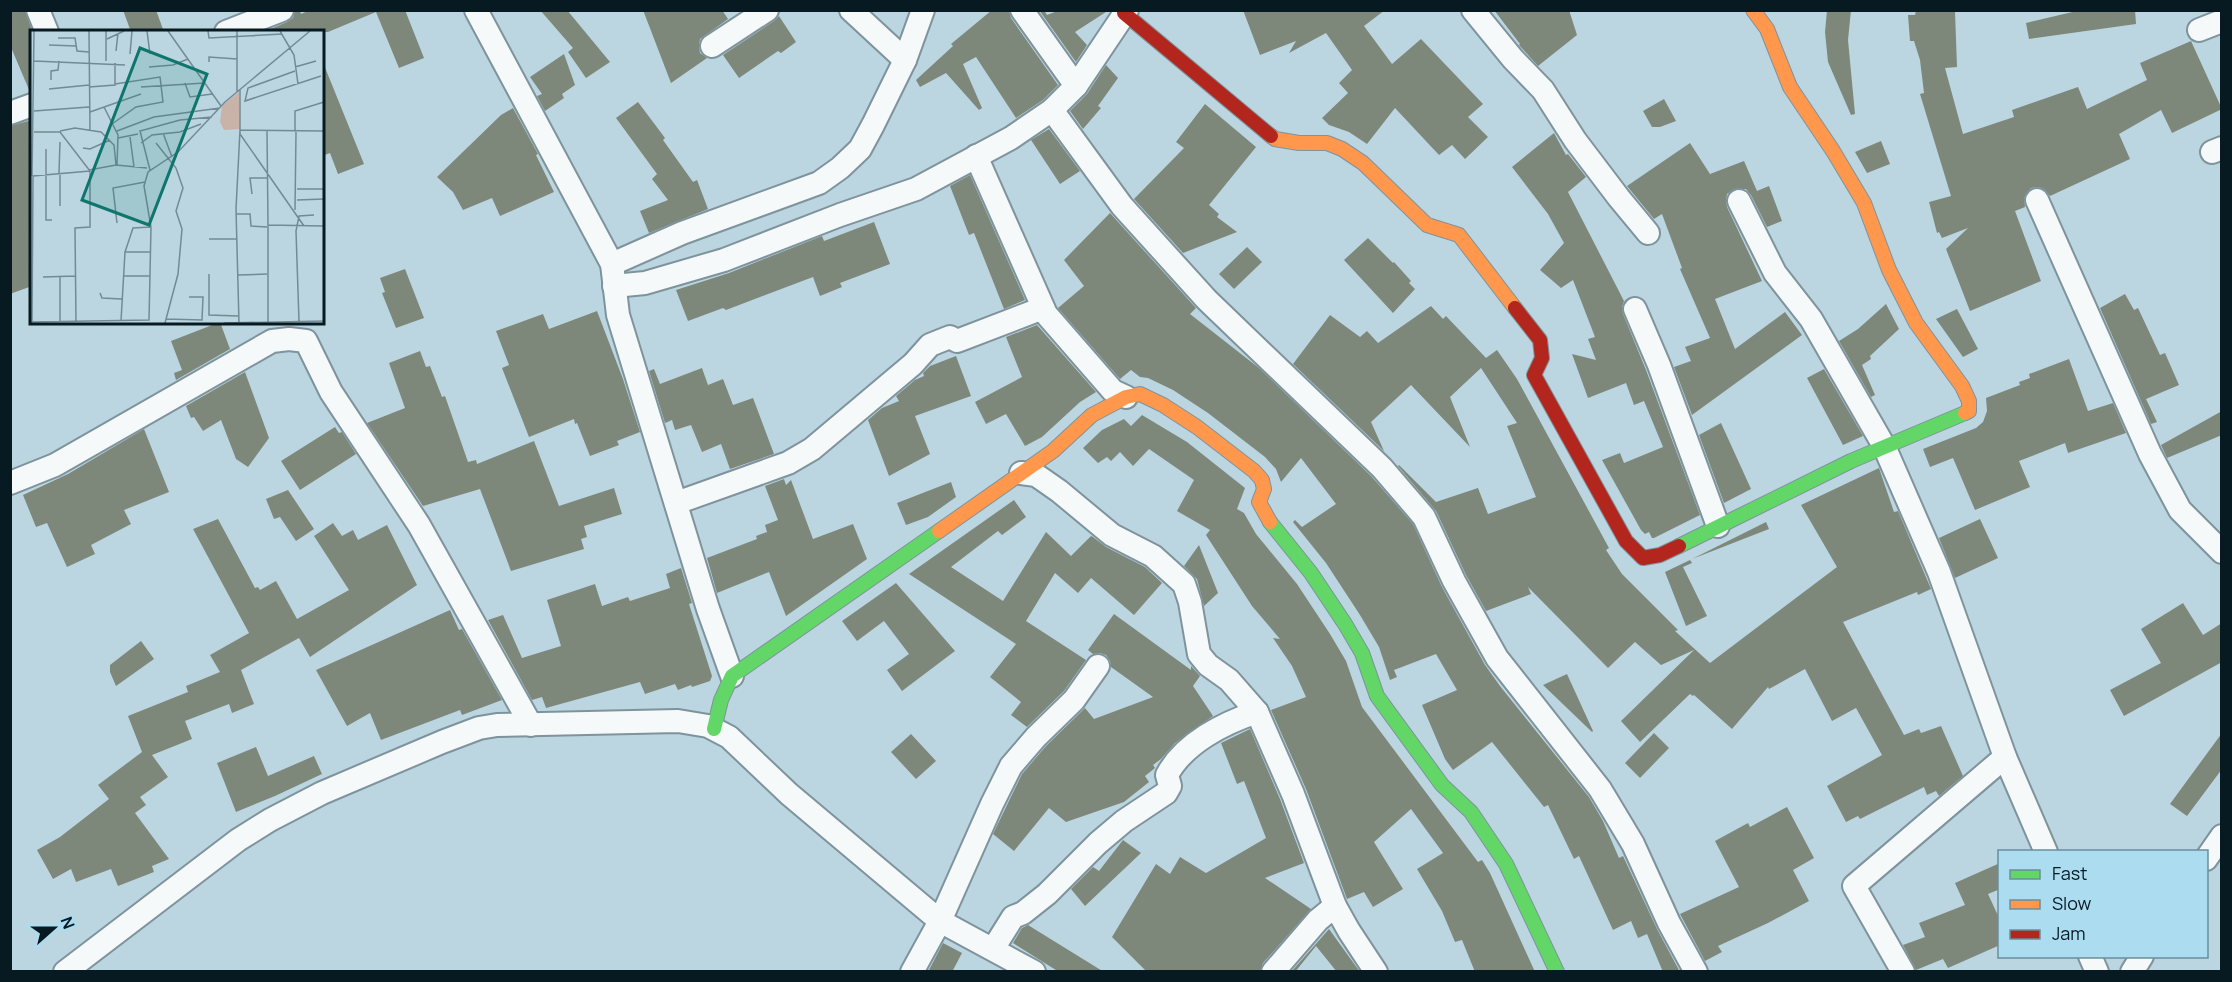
<svg xmlns="http://www.w3.org/2000/svg" width="2232" height="982" viewBox="0 0 2232 982" font-family="Manrope,sans-serif">
	<style>
		.building { fill: #7d887b }
		.lines { fill: none; stroke-linecap: round; stroke-linejoin: round }
		.street-casing { stroke: #7e939c; stroke-width: 26 }
		.fast-casing { stroke: #7e939c; stroke-width: 16 }
		.slow-casing { stroke: #7e939c; stroke-width: 16 }
		.jam-casing { stroke: #7e939c; stroke-width: 16 }
		.street { stroke: #f5f9fa; stroke-width: 22 }
		.fast { stroke: #63d668; stroke-width: 14 }
		.slow { stroke: #ff974d; stroke-width: 14 }
		.jam { stroke: #b3261e; stroke-width: 14 }
		.inset-road { fill: none; stroke: #738a94; stroke-width: 1.5 }
		.view { fill: #0f766e; fill-opacity: 0.15; stroke: #0f766e; stroke-width: 3 }
		.inset-edge { fill: none; stroke: #071921; stroke-width: 3 }
	</style>
	<rect width="100%" height="100%" fill="#bbd6e1"/>
	<g class="building">
		<polygon points="10,10 25,10 32,30 32,92 30,92 10,45"/>
		<polygon points="123,10 156,10 164,32 131,32"/>
		<polygon points="295,10 300,10 301,14 310,10 405,10 424,58 399,68 376,12 328,32 264,32 287,22 293,18"/>
		<polygon points="540,10 567,10 610,62 586,78 568,52 573,48"/>
		<polygon points="643,10 722,10 728,19 700,39 699,46 700,53 707,58 671,83"/>
		<polygon points="992,10 1009,10 1011,18 1058,85 1043,100 1016,118 976,57 963,64 982,108 979,110 946,73 920,87 916,80 953,46 951,44"/>
		<polygon points="1039,10 1044,10 1047,15 1060,10 1106,12 1075,32 1087,45 1076,62"/>
		<polygon points="1243,10 1385,10 1364,26 1392,64 1421,39 1483,104 1468,117 1488,137 1465,159 1452,145 1439,155 1395,108 1367,144 1349,132 1329,125 1322,118 1348,93 1339,83 1352,70 1326,33 1289,53 1296,41 1260,55"/>
		<polygon points="1494,10 1569,10 1577,35 1538,66 1519,45 1520,44"/>
		<polygon points="1827,10 1851,10 1848,40 1855,114 1851,115 1828,62 1825,32"/>
		<polygon points="2081,10 2135,10 2136,24 2029,39 2026,23"/>
		<polygon points="1916,11 1955,11 1957,67 1945,68 1963,134 2014,117 2012,110 2078,87 2087,109 2147,80 2140,63 2191,41 2222,109 2172,133 2161,110 2119,134 2130,159 2050,196 2044,189 2038,187 2031,188 2024,198 2025,207 2015,211 2041,281 1970,311 1946,249 1968,228 1942,238 1939,232 1937,233 1929,202 1951,196 1920,94 1924,93 1920,60 1914,41 1910,41 1908,15 1915,15"/>
		<polygon points="779,16 796,42 781,53 778,51 739,78 723,55 774,21"/>
		<polygon points="564,54 575,85 562,94 564,98 545,111 537,96 542,94 530,77"/>
		<polygon points="322,65 324,65 364,164 338,174 330,153 322,156"/>
		<polygon points="1106,65 1118,78 1098,106 1101,108 1083,129 1070,111 1087,94"/>
		<polygon points="1664,99 1676,121 1660,127 1652,127 1643,111"/>
		<polygon points="638,102 665,138 663,140 693,182 697,180 708,209 649,233 640,211 668,200 652,179 657,174 616,118"/>
		<polygon points="1205,104 1256,147 1209,205 1219,214 1217,217 1237,232 1183,253 1134,199 1184,148 1176,142"/>
		<polygon points="513,108 538,154 536,155 554,192 500,216 492,198 463,210 453,192 437,177 501,115"/>
		<polygon points="32,120 32,286 10,294 10,126"/>
		<polygon points="1049,129 1080,171 1060,184 1031,140"/>
		<polygon points="1554,133 1566,155 1568,154 1586,177 1568,192 1624,301 1622,307 1623,314 1646,370 1700,515 1654,538 1652,538 1649,532 1645,534 1641,530 1602,460 1620,453 1624,463 1663,447 1644,401 1634,405 1626,383 1588,398 1572,354 1596,360 1588,339 1595,337 1573,280 1561,288 1540,270 1564,243 1548,214 1512,167"/>
		<polygon points="1881,141 1890,164 1867,173 1855,152"/>
		<polygon points="1690,143 1710,174 1744,161 1757,191 1769,186 1782,221 1767,227 1751,195 1746,189 1734,189 1727,194 1726,201 1727,207 1762,281 1715,299 1735,349 1785,312 1802,335 1692,415 1674,367 1691,361 1685,347 1710,338 1680,269 1682,268 1662,214 1654,219 1627,186"/>
		<polygon points="970,175 1025,300 1004,309 974,233 969,235 950,186"/>
		<polygon points="1110,213 1196,308 1190,314 1259,368 1372,477 1413,524 1442,587 1485,665 1500,686 1589,797 1603,821 1619,858 1623,856 1657,929 1680,972 1663,972 1647,934 1638,938 1631,921 1613,930 1579,856 1574,859 1548,805 1544,807 1492,742 1453,770 1445,759 1422,705 1457,690 1436,654 1394,670 1397,677 1390,680 1379,647 1360,615 1326,563 1293,522 1295,520 1302,527 1336,504 1301,458 1281,482 1276,469 1265,457 1208,413 1173,390 1148,378 1140,377 1131,370 1120,379 1058,308 1084,286 1064,260"/>
		<polygon points="874,222 890,264 840,283 842,287 820,296 813,277 726,310 723,308 688,321 676,290 729,273 822,236 824,241"/>
		<polygon points="1368,238 1393,263 1394,262 1411,281 1409,283 1415,289 1393,313 1344,260"/>
		<polygon points="1247,247 1262,262 1234,289 1219,274"/>
		<polygon points="405,269 424,318 396,328 382,293 385,292 380,278"/>
		<polygon points="2125,294 2134,310 2138,308 2160,355 2165,353 2179,385 2146,399 2157,422 2151,424 2100,308"/>
		<polygon points="1886,304 1899,329 1870,356 1871,359 1862,365 1875,395 1871,397 1839,341 1858,329"/>
		<polygon points="1431,306 1443,319 1446,316 1486,358 1497,350 1517,379 1609,548 1606,550 1622,574 1678,630 1675,631 1710,663 1837,567 1801,505 1879,468 1894,512 1898,511 1931,589 1918,595 1917,592 1843,622 1904,735 1919,729 1921,733 1941,726 1963,776 1939,796 1936,791 1927,795 1924,787 1860,819 1858,816 1846,822 1827,786 1882,755 1856,708 1832,721 1805,669 1769,689 1768,687 1732,729 1694,695 1693,696 1690,694 1640,742 1621,721 1694,650 1661,665 1635,642 1608,668 1528,587 1531,594 1486,611 1466,575 1436,511 1398,466 1399,465 1436,502 1478,488 1488,514 1536,497 1507,426 1517,423 1481,368 1450,397 1470,447 1411,385 1371,422 1384,451 1293,364 1330,315 1360,337 1367,331 1378,343"/>
		<polygon points="1957,309 1978,349 1963,357 1936,319"/>
		<polygon points="597,311 623,379 640,432 617,441 619,445 590,456 577,423 575,424 574,419 529,437 502,368 509,365 496,331 543,314 549,329"/>
		<polygon points="220,322 230,349 176,380 174,373 182,370 171,341"/>
		<polygon points="1037,325 1096,392 1080,402 1042,437 1025,446 1006,414 986,424 975,402 1022,377 1006,337"/>
		<polygon points="420,351 426,367 430,366 442,397 445,396 468,462 476,460 477,464 534,441 559,506 614,488 622,514 584,526 587,537 581,539 584,549 511,571 480,489 423,506 367,423 405,408 389,363"/>
		<polygon points="956,356 971,396 915,416 930,454 889,476 868,420 882,408 899,401 896,396 915,380 924,376 923,373 930,366"/>
		<polygon points="2069,359 2088,411 2113,403 2126,433 2068,453 2065,443 2019,461 2030,487 1975,510 1953,458 1930,467 1923,449 1976,428 1983,422 1987,411 1986,398 2020,385 2019,382 2030,378 2029,374"/>
		<polygon points="702,368 708,385 723,379 733,405 753,398 774,454 730,469 721,444 702,452 691,425 675,430 672,420 665,423 649,371 654,369 660,384"/>
		<polygon points="1824,369 1863,436 1843,445 1807,378"/>
		<polygon points="245,372 269,438 248,467 236,459 221,420 203,431 194,417 191,418 186,406"/>
		<polygon points="2222,411 2222,435 2167,458 2161,445"/>
		<polygon points="1142,415 1187,442 1245,488 1237,509 1244,513 1256,534 1297,584 1330,634 1346,661 1362,707 1478,862 1482,860 1490,873 1535,972 1475,972 1462,940 1455,942 1442,911 1417,869 1443,853 1411,809 1374,842 1403,889 1373,907 1364,892 1347,899 1306,789 1271,710 1306,697 1292,666 1273,638 1280,639 1252,606 1206,535 1210,530 1177,511 1194,480 1149,449 1133,466 1120,452 1111,461 1107,457 1098,463 1083,448 1102,430 1124,419 1131,426"/>
		<polygon points="1721,423 1751,489 1724,503 1699,435"/>
		<polygon points="335,427 339,433 342,432 356,454 300,490 281,461"/>
		<polygon points="144,429 169,492 124,510 131,524 91,545 95,554 67,567 47,523 36,527 23,495 68,474"/>
		<polygon points="784,479 786,485 791,480 813,539 853,524 867,559 786,616 769,572 717,593 707,558 757,539 756,536 767,532 765,525 778,520 765,486"/>
		<polygon points="951,482 956,497 928,517 906,525 897,503"/>
		<polygon points="288,490 314,529 296,541 280,517 274,519 266,499"/>
		<polygon points="1014,500 1026,517 1002,535 998,531 951,567 1003,601 1046,532 1071,556 1091,536 1093,537 1106,547 1145,567 1162,583 1134,615 1091,578 1078,593 1055,573 1026,621 1086,660 1064,691 1027,727 1011,715 1021,702 990,677 1016,644 909,574"/>
		<polygon points="218,519 255,588 258,587 260,590 276,581 297,619 349,590 314,536 333,523 342,536 353,530 358,540 387,525 417,585 310,657 299,638 241,670 254,704 232,713 229,704 185,721 192,739 152,755 168,777 140,797 146,805 135,813 169,859 152,866 154,872 118,886 111,869 76,882 71,869 53,879 37,850 60,837 109,799 98,785 142,752 128,716 188,692 186,686 220,672 210,655 249,633 193,529"/>
		<polygon points="1980,519 1998,558 1955,578 1939,538"/>
		<polygon points="1766,522 1769,529 1692,559"/>
		<polygon points="1199,545 1218,593 1204,606 1197,579 1184,566"/>
		<polygon points="1690,560 1692,563 1683,567 1707,616 1686,626 1665,572"/>
		<polygon points="681,568 692,603 689,604 712,676 710,681 692,687 691,685 678,690 675,684 645,694 640,682 546,708 542,697 532,700 488,620 503,615 522,658 561,646 547,600 595,584 602,606 628,597 630,601 670,588 666,574"/>
		<polygon points="896,583 955,651 902,691 887,670 909,654 884,621 857,641 842,621"/>
		<polygon points="2183,603 2203,635 2222,623 2222,662 2124,716 2110,690 2161,663 2141,629"/>
		<polygon points="450,610 459,630 462,629 502,700 462,715 460,710 381,740 370,713 347,726 316,670"/>
		<polygon points="1114,614 1191,670 1191,666 1200,676 1193,686 1213,716 1175,743 1161,759 1153,765 1155,768 1145,776 1149,782 1124,802 1066,822 1049,808 1014,851 993,834 1022,774 1046,746 1085,708 1094,719 1153,697 1111,667 1110,661 1106,655 1100,653 1093,654 1088,650"/>
		<polygon points="141,641 154,659 116,686 110,672 110,665"/>
		<polygon points="1567,674 1593,731 1592,732 1543,685"/>
		<polygon points="1250,729 1280,799 1304,863 1265,878 1311,909 1263,963 1260,972 1147,972 1112,937 1156,864 1170,874 1180,857 1206,873 1266,838 1244,781 1237,784 1221,743"/>
		<polygon points="1654,733 1669,748 1640,778 1625,763"/>
		<polygon points="2222,733 2222,769 2187,816 2170,804"/>
		<polygon points="911,734 936,761 916,779 891,752"/>
		<polygon points="256,747 268,776 314,756 322,774 275,796 236,812 217,763"/>
		<polygon points="1787,807 1814,858 1793,870 1809,901 1768,923 1718,946 1722,952 1705,961 1680,914 1739,887 1715,841 1748,823 1750,827"/>
		<polygon points="1123,840 1141,853 1085,906 1071,889 1093,867 1099,871"/>
		<polygon points="2000,863 2000,889 1988,894 2000,920 2000,945 1948,968 1943,959 1916,970 1903,945 1925,937 1919,923 1965,905 1955,883"/>
		<polygon points="1028,925 1036,930 1104,972 1059,972 1013,943 1022,928"/>
		<polygon points="1329,929 1360,972 1337,972 1316,946 1295,972 1291,972"/>
		<polygon points="943,943 962,953 952,972 928,972"/>
	</g>
	<g class="lines">
		<defs>
			<g id="street">
				<polyline points="38,10 47,32"/>
				<polyline points="476,10 612,264 618,315 708,609 732,676"/>
				<polyline points="851,10 905,60"/>
				<polyline points="1022,10 1076,86"/>
				<polyline points="1473,10 1513,59 1543,90 1575,140 1619,198 1648,233"/>
				<polyline points="2199,30 2222,21"/>
				<polyline points="226,32 282,10"/>
				<polyline points="712,46 767,10"/>
				<polyline points="1052,110 1122,206 1207,300 1382,468 1424,517 1454,581 1497,658 1600,789 1633,844 1669,923 1696,972"/>
				<polyline points="10,113 32,105"/>
				<polyline points="2212,152 2222,148"/>
				<polyline points="976,156 1046,314 1113,391 1126,397"/>
				<polyline points="2037,200 2150,454 2180,510 2222,552"/>
				<polyline points="1739,201 1775,273 1811,319 1884,446 1939,572 2005,757 2046,852"/>
				<polyline points="612,264 682,233 819,183 840,168 860,149 873,125 905,60 923,10"/>
				<polyline points="614,286 645,283 724,260 840,215 916,189 1011,138 1052,110 1076,86 1127,10"/>
				<polyline points="1635,309 1659,365 1718,526"/>
				<polyline points="1021,473 1036,475 1059,491 1112,535 1153,556 1184,584 1190,602 1199,654 1208,665 1229,680 1257,712 1293,794 1335,906 1349,931 1376,972"/>
				<polyline points="10,483 55,465 272,341 289,339 306,341 331,392 419,525 531,725"/>
				<polyline points="676,503 788,463 812,449 913,364 930,345 950,337 957,341 1043,308"/>
				<polyline points="2206,859 2222,836"/>
				<path d="M993,949L1013,917L1023,913L1047,894L1098,843L1124,821L1166,793L1170,786L1167,775C1184,743 1224,723 1257,712"/>
				<polyline points="2090,956 2097,972"/>
				<polyline points="65,972 238,840 270,820 322,793 442,742 479,728 497,725 678,721 708,726 729,737 789,794 940,921 1034,972"/>
				<polyline points="912,972 940,921 992,804 1011,766 1036,737 1074,700 1098,666"/>
				<polyline points="1273,972 1318,920 1335,906"/>
				<polyline points="1903,972 1854,886 2005,757"/>
				<polyline points="2132,972 2142,956"/>
			</g>
			<g id="fast">
				<polyline points="1270,522 1311,573 1345,624 1362,653 1377,696 1442,785 1471,812 1506,864 1557,972"/>
				<polyline points="1679,546 1851,461 1965,413"/>
				<polyline points="714,729 721,700 732,676 939,531"/>
			</g>
			<g id="slow">
				<polyline points="1753,10 1767,29 1790,87 1833,151 1864,203 1889,270 1916,323 1962,386 1969,401 1969,411 1965,413"/>
				<polyline points="1271,136 1275,139 1299,143 1327,143 1342,149 1363,163 1427,225 1459,235 1515,308"/>
				<polyline points="939,531 1053,451 1092,415 1126,397 1140,394 1163,405 1197,427 1254,471 1262,480 1264,489 1259,502 1270,522"/>
			</g>
			<g id="jam">
				<polyline points="1124,13 1271,136"/>
				<polyline points="1515,308 1540,340 1542,358 1534,375 1626,541 1643,558 1660,555 1679,546"/>
			</g>
		</defs>
		<use href="#street" class="street-casing"/>
		<use href="#fast" class="fast-casing"/>
		<use href="#slow" class="slow-casing"/>
		<use href="#jam" class="jam-casing"/>
		<use href="#street" class="street"/>
		<use href="#fast" class="fast"/>
		<use href="#slow" class="slow"/>
		<use href="#jam" class="jam"/>
	</g>
	<g transform="translate(30 30)">
		<rect width="294" height="294" fill="#bbd6e1"/>
		<path d="M209,62L210,99L194,100L190,92L192,76Z" fill="#c9b2a7"/>
		<path class="inset-road" d="M59,1L60,101M117,1L120,24M138,1L191,76M178,1L179,8L252,4M250,1L264,25L268,54M28,8H45L47,21L59,22M77,9L94,1M19,15L46,16M86,21L88,3M100,24L102,1M4,31L95,35M76,31V1M179,32V27L207,29M119,37L143,35L158,29M265,37L286,31M265,41L218,58L215,71L291,46M21,50V41L28,40L29,31M155,53L160,67L182,64M59,57L85,55V33M111,57L175,53M19,59L59,55M210,59V104L274,196M207,62V1M74,77L88,105L87,135M4,81L59,77M60,82L111,64M82,94L106,77L133,72L130,47L85,54M210,100L294,101M30,101L45,98L71,102L84,115L86,135M87,101L124,87L190,78M237,101L238,195L294,196M4,102H30L60,141V197L45,198L46,292M265,102V81L294,72M133,103L142,127M100,107L104,137M88,108L108,104M111,113L122,105L150,102L171,94M126,113L146,138L153,158L146,181L152,199L148,244L135,293M53,118L60,119L80,110M16,119V190H22M59,140L86,135L117,138M120,140L110,101L150,90L182,87M29,143L30,112M2,146L4,1M267,159H294M222,164L220,148H238M267,170L294,169M30,176V143M265,180L266,102M206,184H220L221,196L237,197M87,193L83,158L115,152M238,195V293M179,209H207M120,222H95L103,198L121,197M179,244V285L208,286M208,245L237,244M94,246H120M13,247L45,246M70,263L72,268L92,269M136,289L172,290L173,267H159M91,291L95,222M269,291L266,201L269,186L284,185M0,292L119,290L121,197L114,156L118,142L148,122L195,72L280,1M2,292L3,146L60,141M30,292V247M194,293L294,291M209,293L206,179L210,100"/>
		<path class="view" d="M110,18L177,44L119,195L52,170Z"/>
		<rect width="294" height="294" class="inset-edge"/>
	</g>
	<rect width="2232" height="982" fill="none" stroke="#071921" stroke-width="24"/>
	<rect x="1998" y="850" width="210" height="108" fill="#acdcf0" stroke="#6a8e9d" stroke-width="1.5"/>
	<rect x="2010" y="870" width="30" height="9" fill="#63d668" stroke="#6a8e9d" stroke-width="1.5"/>
	<text x="2052" y="880" font-size="18" fill="#071921">Fast</text>
	<rect x="2010" y="900" width="30" height="9" fill="#ff974d" stroke="#6a8e9d" stroke-width="1.5"/>
	<text x="2052" y="910" font-size="18" fill="#071921">Slow</text>
	<rect x="2010" y="930" width="30" height="9" fill="#b3261e" stroke="#6a8e9d" stroke-width="1.5"/>
	<text x="2052" y="940" font-size="18" fill="#071921">Jam</text>
	<g transform="translate(54 928) rotate(69)" stroke="#acdcf0" stroke-width="4.5" paint-order="stroke">
	<path d="M0-4.5L10 22L0 15L-10 22Z" fill="#071921"/>
	<text y="-9" font-size="16" font-weight="bold" text-anchor="middle" fill="#071921">N</text>
	</g>
</svg>
